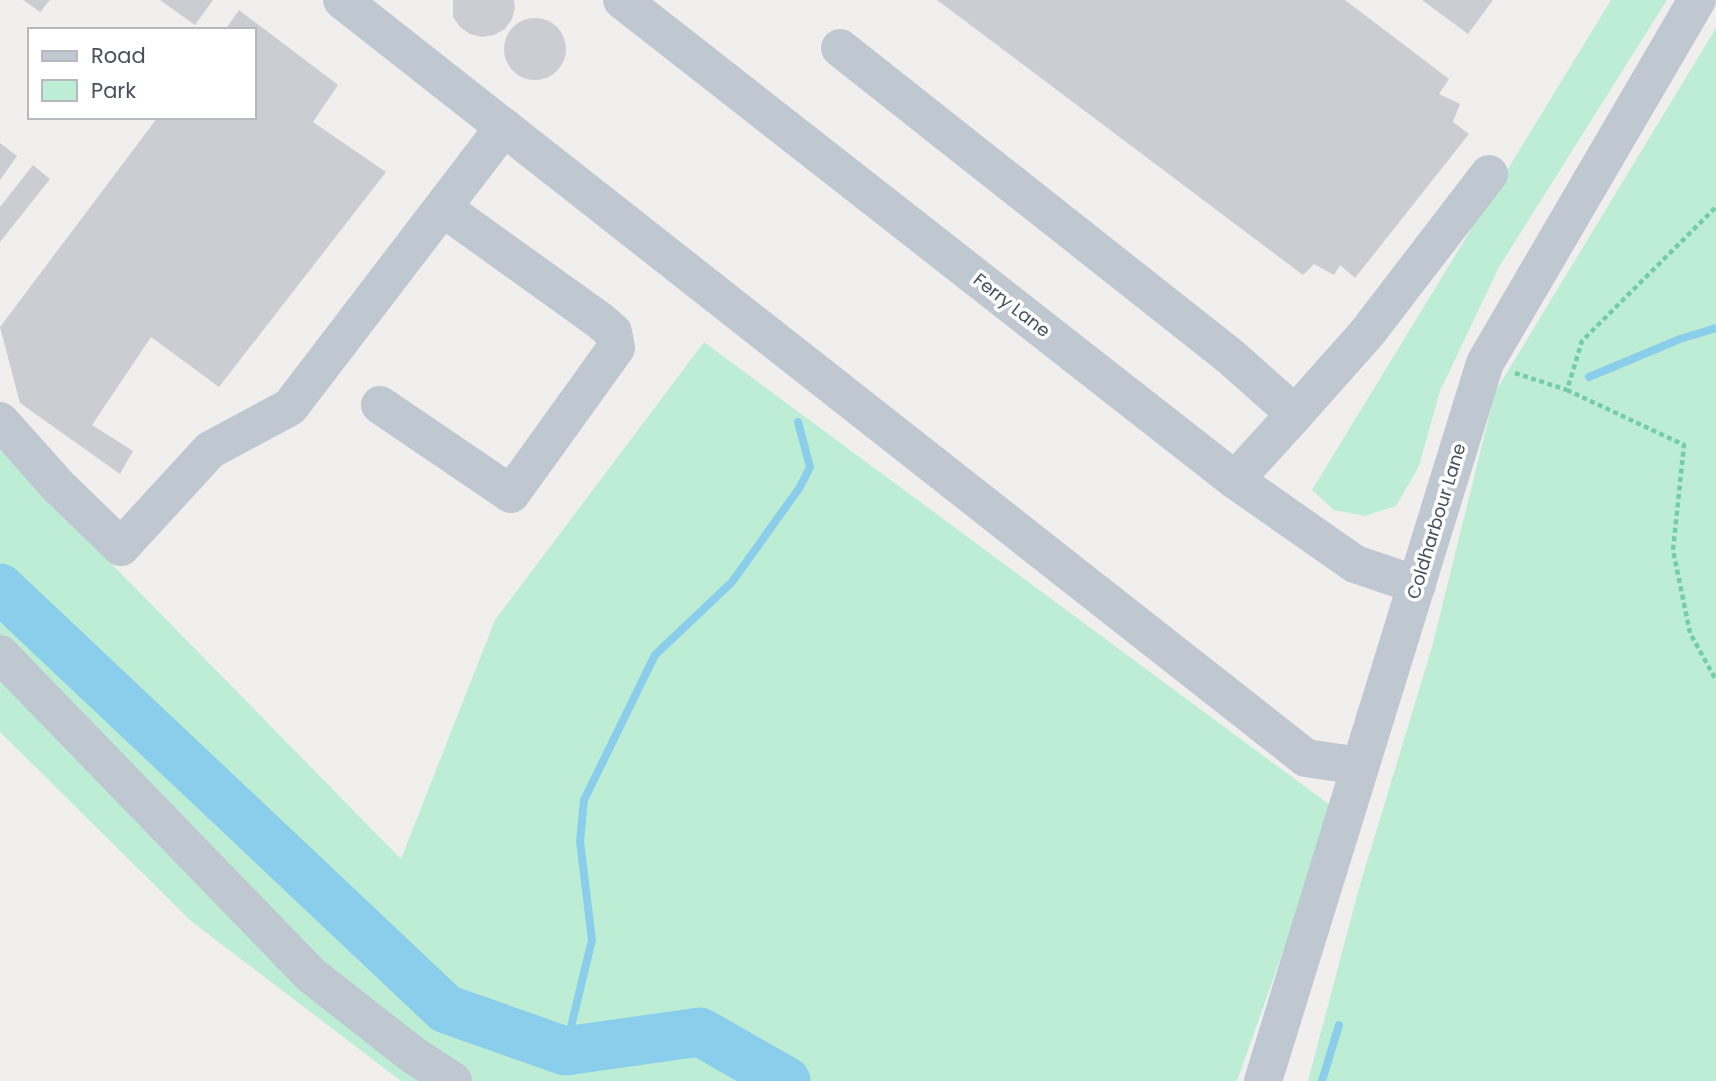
<svg xmlns="http://www.w3.org/2000/svg" width="1716" height="1081" viewBox="0 0 1716 1081" font-family="Poppins,sans-serif">
	<style>
		.green { fill: #bdeed5 }
		.lines { fill: none; stroke-linecap: round; stroke-linejoin: round }
		.stream { stroke: #8bceeb; stroke-width: 8 }
		.river { stroke: #8bceeb; stroke-width: 49 }
		.building { fill: #cbcdd3 }
		.path { stroke: #75cca9; stroke-width: 4.5; stroke-dasharray: 5 3.5; stroke-linecap: butt }
		.minor { stroke: #bfc7d0; stroke-width: 38 }
		.labels { text-anchor: middle; dominant-baseline: central; stroke-width: 7; stroke-linejoin: round; paint-order: stroke }
		.street-label { font-size: 18px; fill: #47505c; stroke: #fff }
	</style>
	<rect width="100%" height="100%" fill="#f1efee"/>
	<g class="green">
		<polygon points="1611,0 1667,0 1499,267 1440,391 1419,466 1396,506 1365,516 1334,510 1312,490"/>
		<polygon points="1716,28 1716,1081 1308,1081 1359,888 1432,647 1495,392"/>
		<polygon points="704,342 1334,808 1237,1081 401,1081 191,921 0,732 0,450 401,859 495,620"/>
	</g>
	<g class="lines">
		<g class="stream">
			<polyline points="1589,377 1680,339 1716,328"/>
			<polyline points="565,1051 592,940 580,841 584,800 655,655 732,582 800,487 810,467 798,422"/>
			<polyline points="1322,1081 1339,1025"/>
		</g>
		<polyline class="river" points="0,588 446,1009 565,1051 700,1032 786,1081"/>
	</g>
	<g class="building">
		<polygon points="23,0 50,0 40,12"/>
		<polygon points="160,0 213,0 195,25"/>
		<polygon points="453,0 514,0 515,7 512,19 505,29 494,35 482,37 470,34 460,27 453,17"/>
		<polygon points="937,0 1345,0 1449,79 1439,94 1460,104 1453,122 1469,134 1355,278 1340,265 1334,275 1314,264 1303,275"/>
		<polygon points="1422,0 1493,0 1468,34"/>
		<polygon points="239,10 338,85 313,122 386,172 219,387 151,337 92,425 133,451 120,474 20,403 0,327 158,117 254,117 254,30 225,30"/>
		<circle cx="535" cy="49" r="31"/>
		<polygon points="0,143 17,156 0,180"/>
		<polygon points="33,165 50,179 0,242 0,207"/>
	</g>
	<g class="lines">
		<g class="path">
			<polyline points="1515,373 1567,390 1582,341 1716,207"/>
			<polyline points="1567,390 1684,445 1673,550 1690,633 1716,680"/>
		</g>
		<g class="minor">
			<polyline points="342,0 1306,758 1360,766"/>
			<polyline points="622,0 1235,480 1355,564 1417,585"/>
			<polyline points="840,48 1231,357 1295,414 1235,480"/>
			<polyline points="380,405 511,494 616,348 613,332 599,320 443,208"/>
			<polyline points="1295,414 1367,333 1489,174"/>
			<polyline points="0,421 59,487 121,547 210,450 290,407 504,127"/>
			<polyline points="0,654 311,975 413,1055 453,1081"/>
			<polyline points="1263,1081 1485,363 1697,0"/>
		</g>
	</g>
	<g class="labels">
		<g class="street-label">
			<text transform="translate(1012 305) rotate(38)">Ferry Lane</text>
			<text transform="translate(1436 521) rotate(-73)">Coldharbour Lane</text>
		</g>
	</g>
	<rect x="28" y="28" width="228" height="91" fill="#ffffff" stroke="#b5b9be" stroke-width="2"/>
	<rect x="42" y="51" width="35" height="10" fill="#bfc7d0" stroke="#b5b9be" stroke-width="2"/>
	<text x="91" y="63" font-size="21" fill="#47505c">Road</text>
	<rect x="42" y="80" width="35" height="21" fill="#bdeed5" stroke="#b5b9be" stroke-width="2"/>
	<text x="91" y="98" font-size="21" fill="#47505c">Park</text>
</svg>
